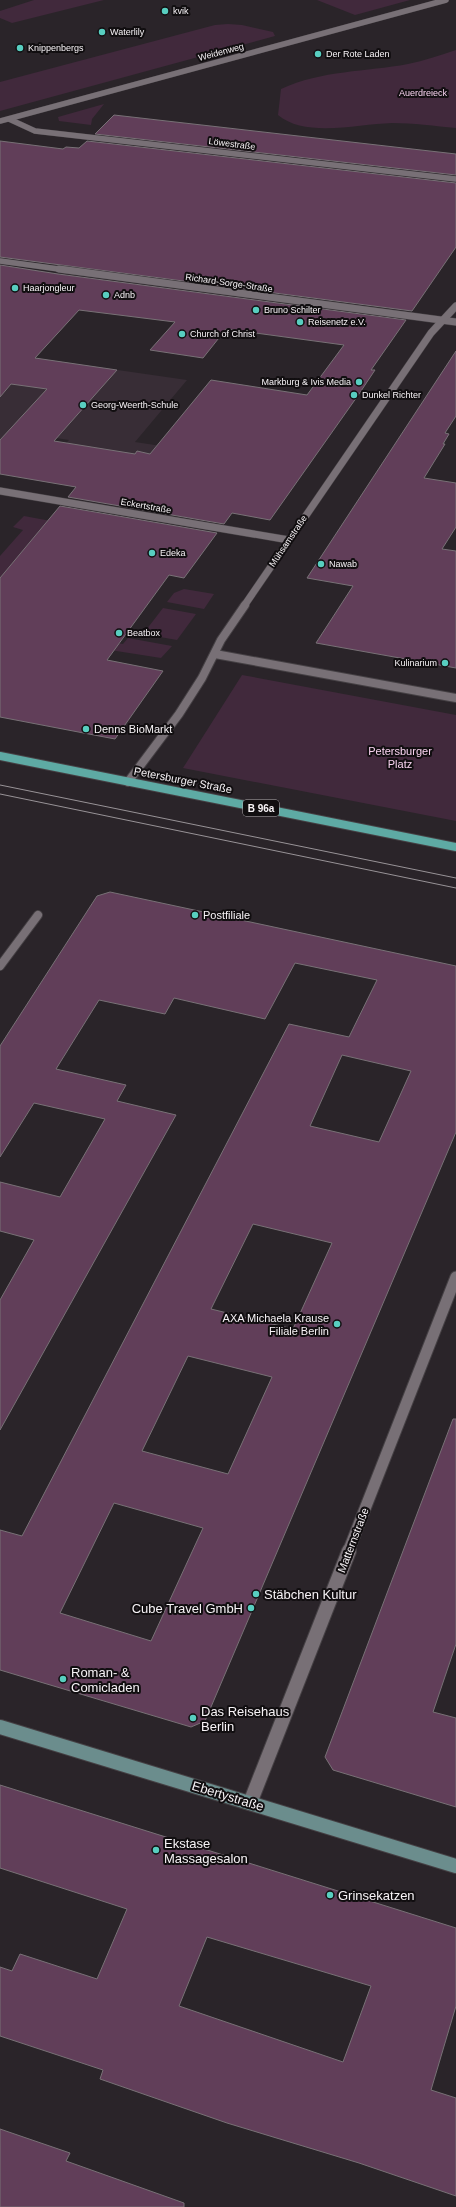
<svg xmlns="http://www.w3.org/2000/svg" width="456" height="2207" viewBox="0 0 456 2207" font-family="Arial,sans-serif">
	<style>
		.built { fill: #382d36 }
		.green { fill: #41293c }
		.building { fill: #613e59; stroke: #787176; fill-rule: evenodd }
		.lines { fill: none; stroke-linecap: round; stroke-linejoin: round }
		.street-far4-casing { stroke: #454044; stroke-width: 6 }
		.street-far3-casing { stroke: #454044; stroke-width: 8 }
		.street-far2-casing { stroke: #454044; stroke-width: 10 }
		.street-far1-casing { stroke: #454044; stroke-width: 13 }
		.street-casing { stroke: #454044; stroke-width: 16 }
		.secondary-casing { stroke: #454044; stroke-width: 16 }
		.primary-casing { stroke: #454044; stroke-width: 10 }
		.street-far4 { stroke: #787076; stroke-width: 5.5 }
		.street-far3 { stroke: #787076; stroke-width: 7 }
		.street-far2 { stroke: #787076; stroke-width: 8 }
		.street-far1 { stroke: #787076; stroke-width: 11 }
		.street { stroke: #787076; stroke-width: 14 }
		.secondary { stroke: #6b8d8d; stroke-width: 14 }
		.primary { stroke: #5eaaa4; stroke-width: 8 }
		.tram { stroke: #989397; stroke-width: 1 }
		.poi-dot { fill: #58cec0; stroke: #110e10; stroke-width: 1.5 }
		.labels { text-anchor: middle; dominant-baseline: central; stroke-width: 4; stroke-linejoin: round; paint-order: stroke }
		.far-poi-label { font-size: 9px; fill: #f7f3f6; stroke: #110e10; text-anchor: start }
		.far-street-label { font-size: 9px; fill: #f7f3f6; stroke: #110e10 }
		.far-park-label { font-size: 9px; fill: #f9d3f0; stroke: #110e10 }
		.shield { fill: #110e10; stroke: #b2aeb1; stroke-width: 1 }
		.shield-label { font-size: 10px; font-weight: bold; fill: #f7f3f6 }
		.poi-label { font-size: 11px; fill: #f7f3f6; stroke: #110e10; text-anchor: start }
		.park-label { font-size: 11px; fill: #f9d3f0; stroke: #110e10 }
		.street-label { font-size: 11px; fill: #f7f3f6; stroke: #110e10 }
		.near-poi-label { font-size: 13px; fill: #f7f3f6; stroke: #110e10; text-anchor: start }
		.near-street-label { font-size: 13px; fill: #f7f3f6; stroke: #110e10 }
	</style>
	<rect width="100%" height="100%" fill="#2a2429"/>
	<polygon class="built" points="0,353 187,380 135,442 201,452 164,502 33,480 69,440 10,431 0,441"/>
	<g class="green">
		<polygon points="34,0 104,0 12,23 0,18 0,11"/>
		<polygon points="317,0 410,0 355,15"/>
		<polygon points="228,24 242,25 273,32 275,36 0,111 0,82 215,25"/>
		<path d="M456,50V128C435,126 413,123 392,123C358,124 305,138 278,115L281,89C322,70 366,72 408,64C424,61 440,55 456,50Z"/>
		<polygon points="104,104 92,119 91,125 59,121 58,117"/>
		<polygon points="24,516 51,521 43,527 0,578 0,556 23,530 13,527"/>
		<polygon points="184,589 214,594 204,609 167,602 174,593"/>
		<polygon points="163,608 196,614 177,640 143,634"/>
		<polygon points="0,623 6,623 123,644 128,638 172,646 161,658 110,650"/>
		<polygon points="242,675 456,715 456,821 183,768"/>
	</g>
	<g class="building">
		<polygon points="114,115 456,154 456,175 95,134"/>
		<polygon points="0,141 63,149 66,147 79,148 87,141 456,183 456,247 412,311 0,257"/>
		<path d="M0,265L58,274L406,320L371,370H375L359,394L270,520L232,513L224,524L68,497L76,487L0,474V440L47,389L11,384L0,397ZM79,310L175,322L150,350L203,358L226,329L344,345L307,395L211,380L150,454L137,451L135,454L54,441L117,370L35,358Z"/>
		<polygon points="456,351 456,416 445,433 449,434 443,444 445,444 424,478 456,483 456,527 442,549 456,551 456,668 316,643 353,586 307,578"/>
		<polygon points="60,506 217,533 184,578 169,575 107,660 163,671 115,739 0,717 0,578"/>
		<path d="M110,892L456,966V1132L205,1721L191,1727L0,1670V1530L22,1536L289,1024L349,1037L377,980L295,963L265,1019L174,998L165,1014L99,1000L56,1069L126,1085L117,1101L176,1115L0,1430V1300L34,1240L0,1231V1182L60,1197L105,1119L34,1103L0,1157V1046L97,896ZM342,1055L411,1071L379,1142L310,1126ZM253,1224L332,1243L293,1329L211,1309ZM188,1356L272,1377L228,1474L142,1451ZM114,1503L203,1528L151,1641L60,1613Z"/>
		<polygon points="453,1419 456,1419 456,1644 433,1712 456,1718 456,1807 333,1770 325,1757"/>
		<path d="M0,1785L456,1928V2006L431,2090L456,2098V2196L359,2163L227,2123L100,2079L103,2070L0,2036V1967L12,1971L20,1954L97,1979L127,1909L0,1868ZM207,1937L371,1986L343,2062L179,2006Z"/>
		<polygon points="0,2129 70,2153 66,2161 184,2203 184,2207 0,2207"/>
	</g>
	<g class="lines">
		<defs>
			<g id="street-far4">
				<polyline points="9,119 35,131 456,179"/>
				<polyline points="0,121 446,0"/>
				<polyline points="0,261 66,270"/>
			</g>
			<g id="street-far3">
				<polyline points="59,269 456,322"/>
				<polyline points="0,491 289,540"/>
				<polyline points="244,606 431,333 456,306"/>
			</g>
			<g id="street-far2">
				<polyline points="215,654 456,698"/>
				<polyline points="128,782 179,714 202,678 221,640 245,605"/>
				<polyline points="0,966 38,915"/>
			</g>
			<polyline id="street-far1" points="348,1552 456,1277"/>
			<polyline id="street" points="250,1803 349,1551"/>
			<polyline id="secondary" points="0,1727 456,1866"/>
			<polyline id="primary" points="0,756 456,847"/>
		</defs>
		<use href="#street-far4" class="street-far4-casing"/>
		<use href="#street-far3" class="street-far3-casing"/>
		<use href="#street-far2" class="street-far2-casing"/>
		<use href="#street-far1" class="street-far1-casing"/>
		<use href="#street" class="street-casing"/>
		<use href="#secondary" class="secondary-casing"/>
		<use href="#primary" class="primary-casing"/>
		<use href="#street-far4" class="street-far4"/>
		<use href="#street-far3" class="street-far3"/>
		<use href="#street-far2" class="street-far2"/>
		<use href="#street-far1" class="street-far1"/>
		<use href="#street" class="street"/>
		<use href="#secondary" class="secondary"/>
		<use href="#primary" class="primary"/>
		<g class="tram">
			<polyline points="0,785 456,878"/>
			<polyline points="0,794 456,888"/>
		</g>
	</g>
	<g class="poi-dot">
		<circle cx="165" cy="11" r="4"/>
		<circle cx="102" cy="32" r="4"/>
		<circle cx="20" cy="48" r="4"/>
		<circle cx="318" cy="54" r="4"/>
		<circle cx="15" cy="288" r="4"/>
		<circle cx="106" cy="295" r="4"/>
		<circle cx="256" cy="310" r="4"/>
		<circle cx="300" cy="322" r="4"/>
		<circle cx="182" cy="334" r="4"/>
		<circle cx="359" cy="382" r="4"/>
		<circle cx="354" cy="395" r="4"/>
		<circle cx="83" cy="405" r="4"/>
		<circle cx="152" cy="553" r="4"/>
		<circle cx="321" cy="564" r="4"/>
		<circle cx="119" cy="633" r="4"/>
		<circle cx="445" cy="663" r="4"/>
		<circle cx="86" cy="729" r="4"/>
		<circle cx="195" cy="915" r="4"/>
		<circle cx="337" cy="1324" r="4"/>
		<circle cx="256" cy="1594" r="4"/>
		<circle cx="251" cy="1608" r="4"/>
		<circle cx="63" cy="1679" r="4"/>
		<circle cx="193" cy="1718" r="4"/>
		<circle cx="156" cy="1850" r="4"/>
		<circle cx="330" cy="1895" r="4"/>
	</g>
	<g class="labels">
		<g class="far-poi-label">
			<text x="173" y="11">kvik</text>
			<text x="110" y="32">Waterlily</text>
			<text x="28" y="48">Knippenbergs</text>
			<text x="326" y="54">Der Rote Laden</text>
			<text x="23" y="288">Haarjongleur</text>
			<text x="114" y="295">Adnb</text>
			<text x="264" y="310">Bruno Schilter</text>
			<text x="308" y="322">Reisenetz e.V.</text>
			<text x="190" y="334">Church of Christ</text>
			<text x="351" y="382" text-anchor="end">Markburg &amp; Ivis Media</text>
			<text x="362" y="395">Dunkel Richter</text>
			<text x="91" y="405">Georg-Weerth-Schule</text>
			<text x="160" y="553">Edeka</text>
			<text x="329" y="564">Nawab</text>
			<text x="127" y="633">Beatbox</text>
			<text x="437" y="663" text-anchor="end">Kulinarium</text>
		</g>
		<g class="far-street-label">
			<text transform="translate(221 52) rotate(-15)">Weidenweg</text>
			<text transform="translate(232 144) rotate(7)">Löwestraße</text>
			<text transform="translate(229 283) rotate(8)">Richard-Sorge-Straße</text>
			<text transform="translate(146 506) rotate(10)">Eckertstraße</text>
			<text transform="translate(288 541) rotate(-56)">Mühsamstraße</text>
		</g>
		<g class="far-park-label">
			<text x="423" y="93">Auerdreieck</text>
		</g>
		<rect class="shield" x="243" y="800" width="36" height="16" rx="3"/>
		<g class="shield-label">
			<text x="261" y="808">B 96a</text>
		</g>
		<g class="poi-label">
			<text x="94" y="729">Denns BioMarkt</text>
			<text x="203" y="915">Postfiliale</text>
			<text x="329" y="1318" text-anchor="end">AXA Michaela Krause<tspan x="329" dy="13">Filiale Berlin</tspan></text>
		</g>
		<g class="park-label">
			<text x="400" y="751">Petersburger<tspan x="400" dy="13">Platz</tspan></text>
		</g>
		<g class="street-label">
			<text transform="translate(183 780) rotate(11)">Petersburger Straße</text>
			<text transform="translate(353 1540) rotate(-69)">Matternstraße</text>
		</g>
		<g class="near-poi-label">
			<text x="264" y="1594">Stäbchen Kultur</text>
			<text x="243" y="1608" text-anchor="end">Cube Travel GmbH</text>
			<text x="71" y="1672">Roman- &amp;<tspan x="71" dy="15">Comicladen</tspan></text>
			<text x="201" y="1711">Das Reisehaus<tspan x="201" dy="15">Berlin</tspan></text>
			<text x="164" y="1843">Ekstase<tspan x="164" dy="15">Massagesalon</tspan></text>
			<text x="338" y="1895">Grinsekatzen</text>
		</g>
		<g class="near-street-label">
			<text transform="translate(228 1796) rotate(17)">Ebertystraße</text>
		</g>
	</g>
</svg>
